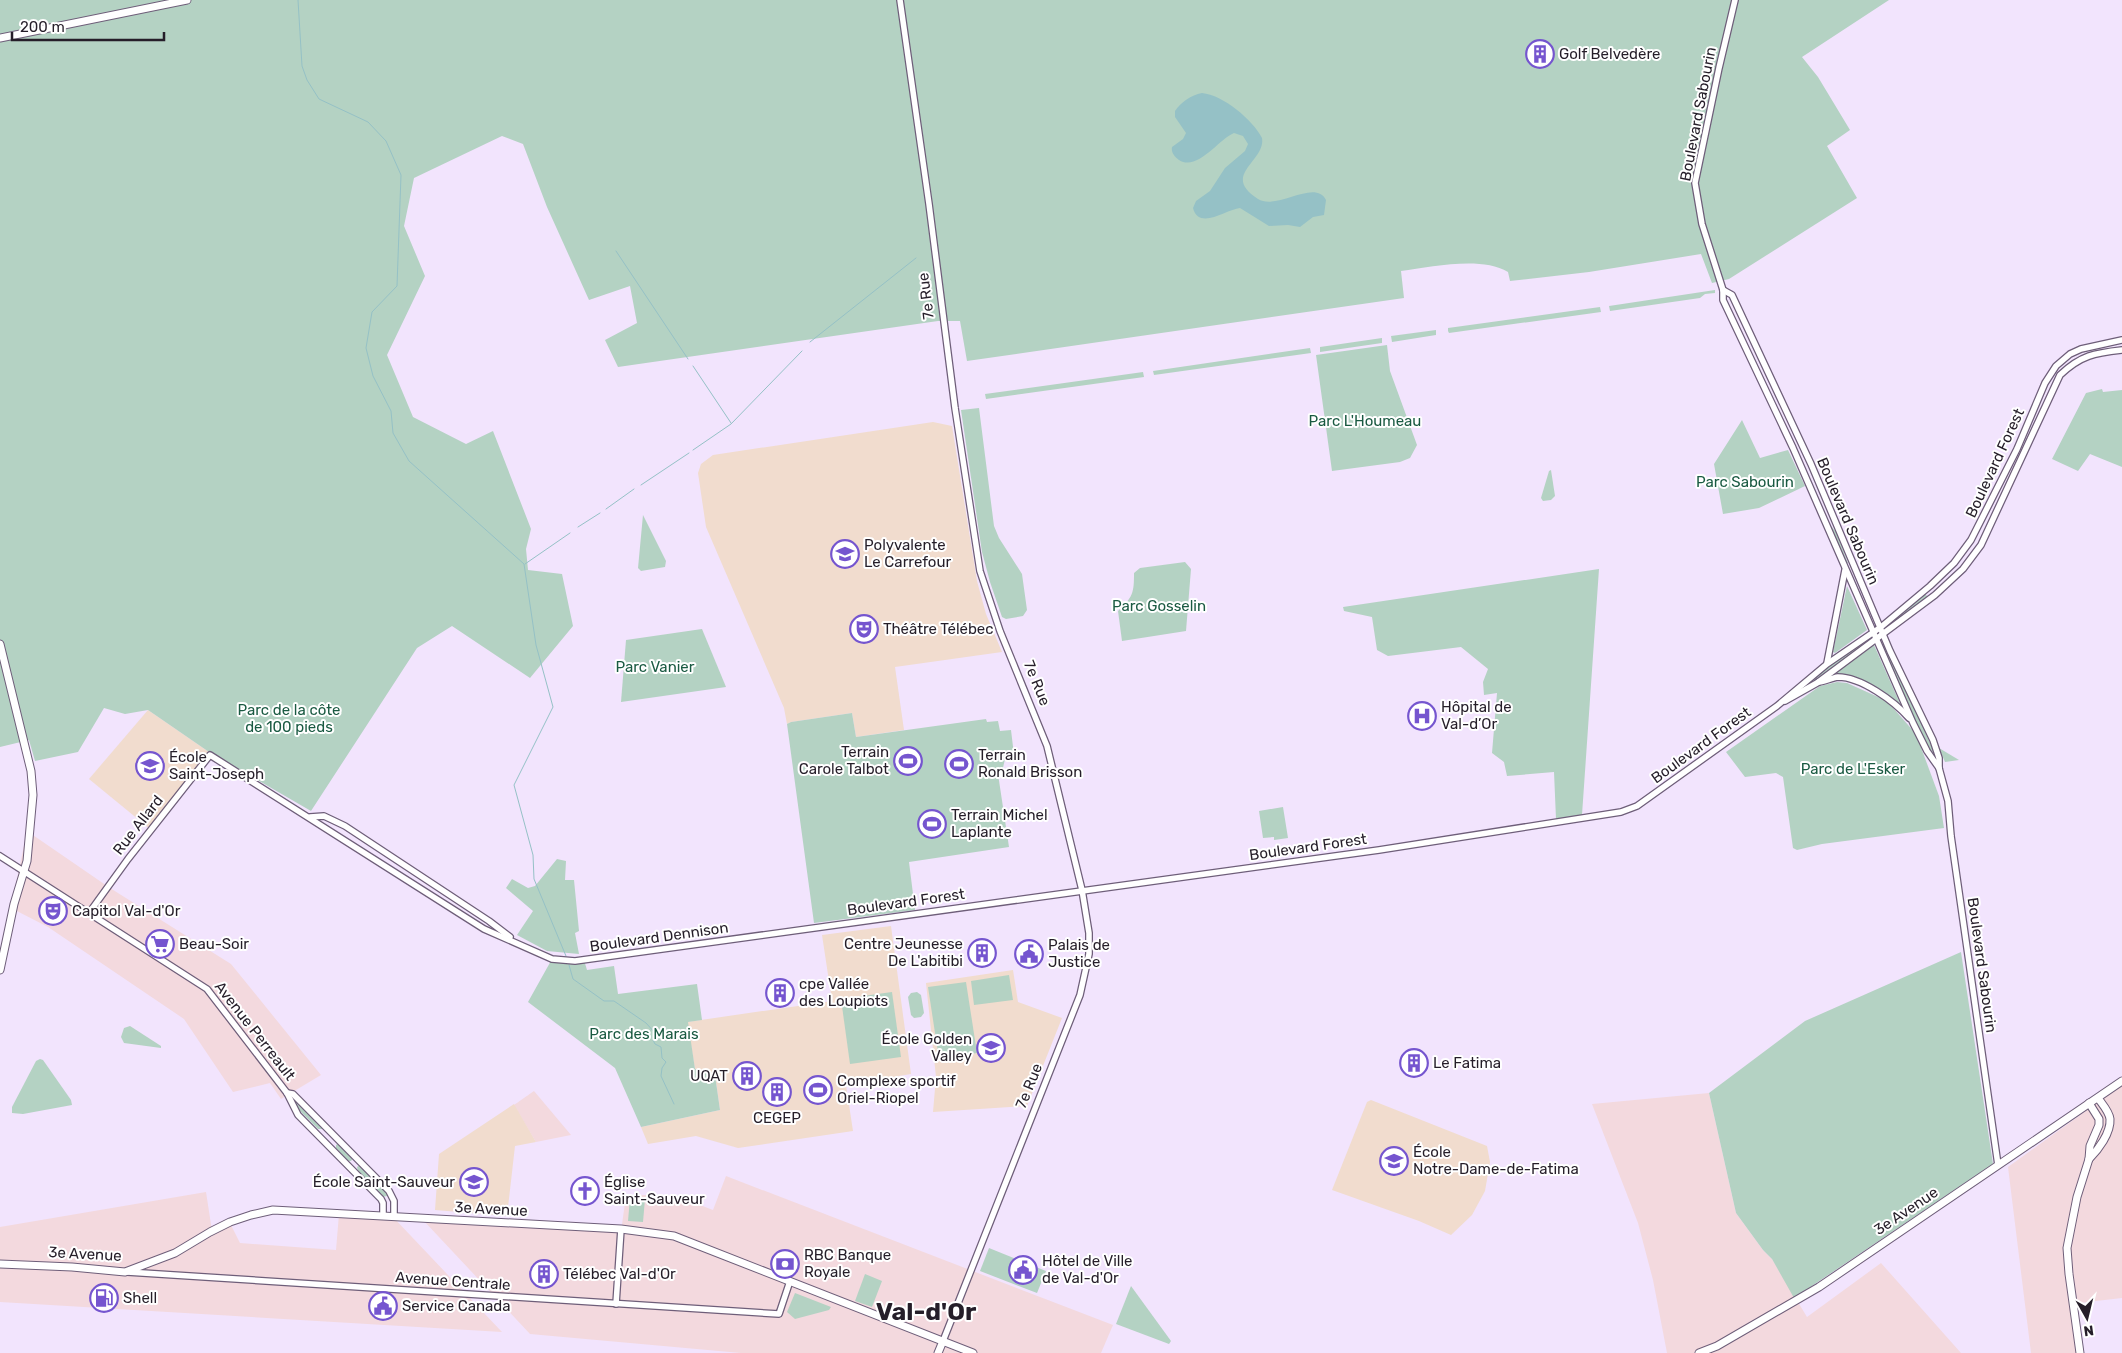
<svg xmlns="http://www.w3.org/2000/svg" width="2122" height="1353" viewBox="0 0 2122 1353" font-family="Rubik,sans-serif">
	<style>
		.commercial { fill: #f3d9de }
		.education { fill: #f1dcce }
		.green { fill: #b4d2c3 }
		.water { fill: #95c1c6 }
		.lines { fill: none; stroke-linecap: round; stroke-linejoin: round }
		.stream { stroke: #95c1c6; stroke-width: 1 }
		.tertiary-casing { stroke: #6e5e79; stroke-width: 8 }
		.secondary-casing { stroke: #6e5e79; stroke-width: 9 }
		.tertiary { stroke: #fff; stroke-width: 5.5 }
		.secondary { stroke: #fff; stroke-width: 7 }
		.labels { text-anchor: middle; dominant-baseline: central; stroke-width: 4; stroke-linejoin: round; paint-order: stroke }
		.poi-label { font-size: 15px; fill: #251e29; stroke: #fff; text-anchor: start }
		.street-label { font-size: 15px; fill: #251e29; stroke: #fff }
		.park-label { font-size: 15px; fill: #1a5a42; stroke: #fff }
		.town-label { font-size: 25px; font-weight: bold; fill: #251e29; stroke: #fff }
	</style>
	<rect width="100%" height="100%" fill="#f2e4fd"/>
	<g class="commercial">
		<polygon points="27,831 110,888 231,964 321,1075 281,1099 270,1083 233,1092 184,1019 48,927 11,908"/>
		<polygon points="2122,1085 2122,1298 2070,1304 2077,1353 2031,1353 2008,1167"/>
		<polygon points="534,1091 571,1135 536,1142 514,1105"/>
		<polygon points="1709,1093 1736,1213 1763,1250 1772,1259 1807,1317 1881,1263 1961,1353 1667,1353 1653,1280 1638,1223 1592,1104"/>
		<polygon points="726,1176 1113,1325 1101,1353 741,1353 530,1334 423,1220 621,1232 626,1195 674,1195 713,1210"/>
		<polygon points="206,1192 212,1231 230,1223 240,1243 336,1250 339,1214 393,1217 502,1332 0,1302 0,1227"/>
	</g>
	<g class="education">
		<polygon points="933,422 952,426 977,581 986,614 1002,652 895,667 904,730 856,737 852,713 791,722 787,724 784,708 706,527 698,473 701,464 713,455"/>
		<polygon points="148,710 209,752 150,829 89,779"/>
		<polygon points="891,926 911,1074 846,1085 853,1131 738,1148 696,1136 648,1144 641,1127 720,1110 715,1075 695,1069 687,1022 832,1001 822,935"/>
		<polygon points="1013,970 1018,1002 1062,1018 1027,1106 933,1112 936,1077 926,983"/>
		<polygon points="1371,1100 1487,1146 1490,1162 1485,1191 1472,1215 1451,1235 1419,1221 1332,1190 1367,1102"/>
		<polygon points="514,1104 536,1142 515,1146 507,1216 435,1210 439,1154"/>
	</g>
	<g class="green">
		<path d="M0,0H1889L1802,57L1818,77L1850,130L1827,146L1857,198L1729,279L1712,283L1701,254L1589,272L1510,281L1508,272C1481,256 1432,267 1401,271L1404,298L967,361L960,321H938L618,367L605,340L637,323L630,286L589,300L547,207L523,144L502,136L414,178L404,226L425,276L387,355L413,417L466,444L493,431L531,529L526,549L528,570L562,574L573,626L530,678L452,626L417,648L311,811L209,752L148,710L125,714L104,708L78,752L35,761L29,740L0,747Z"/>
		<polygon points="1715,290 1715,293 1705,294 1700,298 1610,311 1609,306"/>
		<polygon points="1600,307 1601,312 1449,333 1448,331 1448,328"/>
		<polygon points="1436,330 1436,335 1392,342 1391,336"/>
		<polygon points="1382,338 1382,343 1320,352 1320,347"/>
		<polygon points="1387,345 1390,371 1417,445 1410,458 1400,462 1332,471 1316,355"/>
		<polygon points="1310,348 1311,353 1154,375 1153,371"/>
		<polygon points="1143,372 1144,377 986,399 985,394"/>
		<polygon points="2102,389 2103,392 2122,390 2122,467 2090,454 2078,471 2052,459 2086,393"/>
		<polygon points="979,408 994,526 999,538 1022,574 1027,610 1023,616 1006,619 1002,617 990,582 982,552 961,410"/>
		<polygon points="1742,420 1760,458 1788,450 1805,486 1759,508 1723,514 1714,464"/>
		<polygon points="1551,470 1555,496 1551,500 1543,501 1541,498 1549,471"/>
		<polygon points="643,515 666,561 665,567 641,571 638,568"/>
		<polygon points="1827,521 1836,532 1848,563 1845,563"/>
		<path d="M1185,562L1191,569L1186,631L1122,641L1118,611C1133,597 1134,593 1134,573L1140,568Z"/>
		<polygon points="1599,569 1582,815 1556,819 1554,772 1507,776 1504,762 1492,753 1497,693 1484,695 1483,682 1488,669 1461,647 1388,656 1377,650 1372,617 1344,611 1343,607"/>
		<polygon points="1847,586 1867,630 1835,653 1833,652"/>
		<polygon points="1925,594 1928,597 1885,628 1897,615"/>
		<polygon points="702,629 726,687 621,702 626,640"/>
		<polygon points="1880,640 1891,655 1937,759 1936,760 1932,751 1926,746"/>
		<polygon points="1862,643 1858,649 1802,689 1813,676"/>
		<polygon points="1874,645 1902,708 1887,696 1836,673"/>
		<polygon points="1837,682 1847,683 1887,701 1916,734 1939,796 1944,828 1822,844 1797,850 1793,848 1783,777 1776,773 1745,777 1726,752 1820,686"/>
		<polygon points="852,713 856,737 986,719 987,722 998,721 1000,731 1011,730 1014,755 1005,759 1002,772 998,774 1009,847 909,862 915,910 814,923 787,724 791,722"/>
		<polygon points="1939,748 1959,760 1945,762"/>
		<polygon points="1283,807 1288,838 1274,840 1274,837 1263,838 1259,811"/>
		<polygon points="557,859 566,861 565,880 574,880 579,931 575,933 579,954 547,951 517,935 533,911 506,888 512,879 528,888 535,886"/>
		<polygon points="1961,952 1993,1164 1794,1298 1772,1259 1763,1250 1736,1213 1709,1093 1805,1021"/>
		<polygon points="552,959 584,960 587,970 614,966 618,994 697,984 702,1020 688,1022 695,1069 715,1075 720,1110 641,1127 615,1068 528,1002"/>
		<polygon points="1009,975 1013,1000 974,1005 971,981"/>
		<polygon points="966,982 977,1053 939,1059 928,987"/>
		<polygon points="892,992 901,1057 850,1064 841,999"/>
		<polygon points="917,992 921,995 924,1013 921,1017 914,1018 911,1015 908,997 911,993"/>
		<polygon points="130,1026 161,1046 161,1048 124,1043 121,1037 124,1028"/>
		<polygon points="40,1059 43,1060 71,1100 72,1105 23,1114 12,1113 12,1107 36,1061"/>
		<polygon points="295,1098 323,1128 323,1129 318,1129 292,1103 292,1100"/>
		<polygon points="339,1143 353,1158 351,1161 348,1161 336,1148 336,1145"/>
		<polygon points="360,1165 388,1193 387,1196 382,1197 358,1171 357,1167"/>
		<polygon points="630,1198 645,1199 643,1222 628,1221"/>
		<polygon points="989,1248 1046,1271 1037,1293 980,1271"/>
		<polygon points="865,1274 882,1281 872,1307 855,1301"/>
		<polygon points="1131,1286 1171,1341 1169,1344 1116,1324"/>
		<polygon points="795,1293 831,1307 829,1310 795,1319 787,1312"/>
	</g>
	<path class="water" d="M1202,93C1223,95 1253,120 1262,138C1266,161 1220,175 1258,199C1277,211 1315,178 1326,200L1324,215L1313,217L1300,227L1288,225L1269,226L1240,208C1227,209 1199,231 1193,208L1196,201L1210,191L1225,168L1245,151L1248,144L1243,136L1234,133C1219,139 1197,172 1179,160C1174,156 1171,152 1172,147L1183,139L1186,133L1175,117V111C1181,102 1191,95 1202,93Z"/>
	<g class="lines">
		<g class="stream">
			<polyline points="298,0 302,66 307,80 319,99 368,122 386,141 401,175 397,286 372,312 366,348 373,376 391,411 393,433 409,461 524,564 536,645 553,707 514,785 533,855 534,879 566,956"/>
			<polyline points="616,251 688,359"/>
			<polyline points="810,342 916,258"/>
			<polyline points="693,366 731,423"/>
			<polyline points="693,450 731,424 802,351"/>
			<polyline points="641,485 689,453"/>
			<polyline points="606,509 634,489"/>
			<polyline points="578,527 600,513"/>
			<polyline points="525,564 570,533"/>
			<polyline points="569,965 573,979 604,1001 614,1001 646,1023 656,1034 656,1038 653,1040 655,1044 661,1047 662,1058 666,1062 662,1068 661,1076 674,1104"/>
		</g>
		<defs>
			<g id="tertiary">
				<polyline points="900,0 929,204 955,408 980,571 1000,631 1047,746 1082,890 1089,933 1089,954 1080,995 943,1341"/>
				<polyline points="1735,0 1719,68 1695,183 1702,224 1723,290 1723,300 1793,448 1913,723 1927,751 1939,768"/>
				<polyline points="1723,290 1732,295 1811,464 1890,651 1933,740 1939,758 1939,768 1948,801 1951,836 1998,1165"/>
				<polyline points="1827,663 1845,570"/>
				<path d="M1819,682C1825,681 1832,678 1838,677C1861,677 1894,701 1909,718"/>
				<path d="M1785,701L1817,683L1935,595L1963,569L1981,545L2060,375C2081,355 2095,353 2122,350"/>
				<polyline points="310,817 324,816 345,826 489,921 510,937"/>
				<polyline points="0,856 207,989 287,1093 298,1115 381,1199 383,1203 383,1216"/>
				<polyline points="89,913 128,859 210,755 484,929 552,959 575,961 1379,850 1621,812 1637,806 1777,706 1827,664 1881,627 1930,586 1954,563 1971,540 2017,449 2045,383 2056,366 2070,354 2081,349 2122,340"/>
				<polyline points="287,1093 293,1094 389,1191 394,1201 394,1217"/>
				<polyline points="127,1272 779,1314 790,1281"/>
				<polyline points="616,1304 621,1229"/>
			</g>
			<g id="secondary">
				<polyline points="0,38 187,0"/>
				<polyline points="0,644 31,771 33,795 27,861 14,904 0,970"/>
				<path d="M2089,1159C2098,1150 2111,1133 2110,1119C2109,1111 2102,1104 2098,1098"/>
				<polyline points="0,1264 72,1267 125,1272 175,1253 210,1232 230,1222 251,1215 273,1210 621,1229 674,1236 973,1353"/>
				<polyline points="938,1353 943,1341"/>
				<polyline points="1699,1353 1717,1346 1819,1287 2122,1081"/>
				<polyline points="2080,1353 2069,1274 2067,1248 2077,1197 2089,1159 2090,1146 2099,1125 2099,1119 2089,1103"/>
			</g>
		</defs>
		<use href="#tertiary" class="tertiary-casing"/>
		<use href="#secondary" class="secondary-casing"/>
		<use href="#tertiary" class="tertiary"/>
		<use href="#secondary" class="secondary"/>
	</g>
	<defs>
		<symbol id="building-ring" viewBox="-11 -11 22 22"><circle r="9.5" fill="#fff" stroke="#7555cf" stroke-width="1.5"/><path d="M-4-6H4V6H1V3H-1V6H-4ZM-2.5-4.3h1.7v1.8h-1.7ZM.8-4.3h1.7v1.8H.8ZM-2.5-1h1.7V.8h-1.7ZM.8-1h1.7V.8H.8Z" fill="#7555cf"/></symbol>
		<symbol id="school-ring" viewBox="-11 -11 22 22"><circle r="9.5" fill="#fff" stroke="#7555cf" stroke-width="1.5"/><path d="M0-5L7-2L0 1L-7-2ZM-4 1L0 2.5L4 1V4Q0 6-4 4Z" fill="#7555cf"/></symbol>
		<symbol id="theatre-ring" viewBox="-11 -11 22 22"><circle r="9.5" fill="#fff" stroke="#7555cf" stroke-width="1.5"/><path d="M-5-5.5Q0-4 5-5.5V0Q5 5 0 6Q-5 5-5 0ZM-3.3-2.5H-1v1.5H-3.3ZM1-2.5H3.3v1.5H1ZM-2.8 1Q0 5.5 2.8 1Z" fill="#7555cf"/></symbol>
		<symbol id="hospital-ring" viewBox="-11 -11 22 22"><circle r="9.5" fill="#fff" stroke="#7555cf" stroke-width="1.5"/><path d="M-5-5h3v3.5h4V-5h3V5h-3V1.5h-4V5h-3Z" fill="#7555cf"/></symbol>
		<symbol id="stadium-ring" viewBox="-11 -11 22 22"><circle r="9.5" fill="#fff" stroke="#7555cf" stroke-width="1.5"/><path d="M0-5a6.5 5 0 1 0 0 10a6.5 5 0 1 0 0-10ZM-3.5-1.8h7v3.6h-7Z" fill="#7555cf"/></symbol>
		<symbol id="supermarket-ring" viewBox="-11 -11 22 22"><circle r="9.5" fill="#fff" stroke="#7555cf" stroke-width="1.5"/><path d="M-6-5.5h2.5l.6 2H6L4.5 2H-2.5L-4.4-4H-6ZM-1.5 3.2a1.3 1.3 0 1 0 .1 0ZM3 3.2a1.3 1.3 0 1 0 .1 0Z" fill="#7555cf"/></symbol>
		<symbol id="civic-ring" viewBox="-11 -11 22 22"><circle r="9.5" fill="#fff" stroke="#7555cf" stroke-width="1.5"/><path d="M-.6-6.5H3V-4.5H.6V-3L4-1V1h2V6H-6V1h2V-1L-.6-3ZM-1.2 2.5V6h2.4V2.5Z" fill="#7555cf"/></symbol>
		<symbol id="church-ring" viewBox="-11 -11 22 22"><circle r="9.5" fill="#fff" stroke="#7555cf" stroke-width="1.5"/><path d="M-1.2-6h2.4v3.5h3.3v2.4h-3.3V6h-2.4V-.1h-3.3v-2.4h3.3Z" fill="#7555cf"/></symbol>
		<symbol id="bank-ring" viewBox="-11 -11 22 22"><circle r="9.5" fill="#fff" stroke="#7555cf" stroke-width="1.5"/><path d="M-6-4H6V4H-6ZM0-2.3a2.3 2.3 0 1 0 0 4.6a2.3 2.3 0 1 0 0-4.6Z" fill="#7555cf"/></symbol>
		<symbol id="fuel-ring" viewBox="-11 -11 22 22"><circle r="9.5" fill="#fff" stroke="#7555cf" stroke-width="1.5"/><path d="M-5.5-6h7V0h2V4h1.3V-2.5L3-4.5l.8-.8L6-3V5H2.5V1h-1V6h-7ZM-4.2-4.7v3.2H.2V-4.7Z" fill="#7555cf"/></symbol>
	</defs>
	<g fill-rule="evenodd">
		<use href="#building-ring" x="1524" y="38" width="32" height="32"/>
		<use href="#school-ring" x="829" y="538" width="32" height="32"/>
		<use href="#theatre-ring" x="848" y="613" width="32" height="32"/>
		<use href="#hospital-ring" x="1406" y="700" width="32" height="32"/>
		<use href="#stadium-ring" x="892" y="745" width="32" height="32"/>
		<use href="#stadium-ring" x="943" y="748" width="32" height="32"/>
		<use href="#school-ring" x="134" y="750" width="32" height="32"/>
		<use href="#stadium-ring" x="916" y="808" width="32" height="32"/>
		<use href="#theatre-ring" x="37" y="895" width="32" height="32"/>
		<use href="#supermarket-ring" x="144" y="928" width="32" height="32"/>
		<use href="#building-ring" x="966" y="937" width="32" height="32"/>
		<use href="#civic-ring" x="1013" y="938" width="32" height="32"/>
		<use href="#building-ring" x="764" y="977" width="32" height="32"/>
		<use href="#school-ring" x="975" y="1032" width="32" height="32"/>
		<use href="#building-ring" x="1398" y="1047" width="32" height="32"/>
		<use href="#building-ring" x="731" y="1060" width="32" height="32"/>
		<use href="#stadium-ring" x="802" y="1074" width="32" height="32"/>
		<use href="#building-ring" x="761" y="1076" width="32" height="32"/>
		<use href="#school-ring" x="1378" y="1145" width="32" height="32"/>
		<use href="#school-ring" x="458" y="1166" width="32" height="32"/>
		<use href="#church-ring" x="569" y="1175" width="32" height="32"/>
		<use href="#bank-ring" x="769" y="1248" width="32" height="32"/>
		<use href="#civic-ring" x="1007" y="1254" width="32" height="32"/>
		<use href="#building-ring" x="528" y="1258" width="32" height="32"/>
		<use href="#fuel-ring" x="88" y="1282" width="32" height="32"/>
		<use href="#civic-ring" x="367" y="1290" width="32" height="32"/>
	</g>
	<g class="labels">
		<g class="poi-label">
			<text x="1559" y="54">Golf Belvedère</text>
			<text x="864" y="545">Polyvalente<tspan x="864" dy="17">Le Carrefour</tspan></text>
			<text x="883" y="629">Théâtre Télébec</text>
			<text x="1441" y="707">Hôpital de<tspan x="1441" dy="17">Val-d’Or</tspan></text>
			<text x="889" y="752" text-anchor="end">Terrain<tspan x="889" dy="17">Carole Talbot</tspan></text>
			<text x="978" y="755">Terrain<tspan x="978" dy="17">Ronald Brisson</tspan></text>
			<text x="169" y="757">École<tspan x="169" dy="17">Saint-Joseph</tspan></text>
			<text x="951" y="815">Terrain Michel<tspan x="951" dy="17">Laplante</tspan></text>
			<text x="72" y="911">Capitol Val-d'Or</text>
			<text x="179" y="944">Beau-Soir</text>
			<text x="963" y="944" text-anchor="end">Centre Jeunesse<tspan x="963" dy="17">De L'abitibi</tspan></text>
			<text x="1048" y="945">Palais de<tspan x="1048" dy="17">Justice</tspan></text>
			<text x="799" y="984">cpe Vallée<tspan x="799" dy="17">des Loupiots</tspan></text>
			<text x="972" y="1039" text-anchor="end">École Golden<tspan x="972" dy="17">Valley</tspan></text>
			<text x="1433" y="1063">Le Fatima</text>
			<text x="728" y="1076" text-anchor="end">UQAT</text>
			<text x="837" y="1081">Complexe sportif<tspan x="837" dy="17">Oriel-Riopel</tspan></text>
			<text x="777" y="1118" text-anchor="middle">CEGEP</text>
			<text x="1413" y="1152">École<tspan x="1413" dy="17">Notre-Dame-de-Fatima</tspan></text>
			<text x="455" y="1182" text-anchor="end">École Saint-Sauveur</text>
			<text x="604" y="1182">Église<tspan x="604" dy="17">Saint-Sauveur</tspan></text>
			<text x="804" y="1255">RBC Banque<tspan x="804" dy="17">Royale</tspan></text>
			<text x="1042" y="1261">Hôtel de Ville<tspan x="1042" dy="17">de Val-d'Or</tspan></text>
			<text x="563" y="1274">Télébec Val-d'Or</text>
			<text x="123" y="1298">Shell</text>
			<text x="402" y="1306">Service Canada</text>
		</g>
		<g class="street-label">
			<text transform="translate(1698 114) rotate(-79)">Boulevard Sabourin</text>
			<text transform="translate(926 296) rotate(-97)">7e Rue</text>
			<text transform="translate(1995 463) rotate(-65)">Boulevard Forest</text>
			<text transform="translate(1848 521) rotate(67)">Boulevard Sabourin</text>
			<text transform="translate(1037 683) rotate(68)">7e Rue</text>
			<text transform="translate(1701 745) rotate(-36)">Boulevard Forest</text>
			<text transform="translate(138 825) rotate(-52)">Rue Allard</text>
			<text transform="translate(1308 847) rotate(-8)">Boulevard Forest</text>
			<text transform="translate(906 902) rotate(-8)">Boulevard Forest</text>
			<text transform="translate(659 937) rotate(-8)">Boulevard Dennison</text>
			<text transform="translate(1982 965) rotate(82)">Boulevard Sabourin</text>
			<text transform="translate(255 1031) rotate(52)">Avenue Perreault</text>
			<text transform="translate(1029 1086) rotate(-68)">7e Rue</text>
			<text transform="translate(491 1209) rotate(3)">3e Avenue</text>
			<text transform="translate(1906 1211) rotate(-34)">3e Avenue</text>
			<text transform="translate(85 1254) rotate(3)">3e Avenue</text>
			<text transform="translate(453 1281) rotate(4)">Avenue Centrale</text>
		</g>
		<g class="park-label">
			<text x="1365" y="421">Parc L'Houmeau</text>
			<text x="1745" y="482">Parc Sabourin</text>
			<text x="1159" y="606">Parc Gosselin</text>
			<text x="655" y="667">Parc Vanier</text>
			<text x="289" y="710">Parc de la côte<tspan x="289" dy="17">de 100 pieds</tspan></text>
			<text x="1853" y="769">Parc de L'Esker</text>
			<text x="644" y="1034">Parc des Marais</text>
		</g>
		<g class="town-label">
			<text x="926" y="1311">Val-d'Or</text>
		</g>
	</g>
	<g transform="translate(2087 1318) rotate(172)" stroke="#ffffff" stroke-width="4" paint-order="stroke">
	<path d="M0-4L9 19L0 12L-9 19Z" fill="#251e29"/>
	<text y="-8" font-size="14" font-weight="bold" text-anchor="middle" fill="#251e29">N</text>
	</g>
	<path d="M12 32v8h152v-8" fill="none" stroke="#251e29" stroke-width="2.5"/>
	<text x="20" y="32" font-size="15" fill="#251e29" stroke="#ffffff" stroke-width="4" paint-order="stroke">200 m</text>
</svg>
